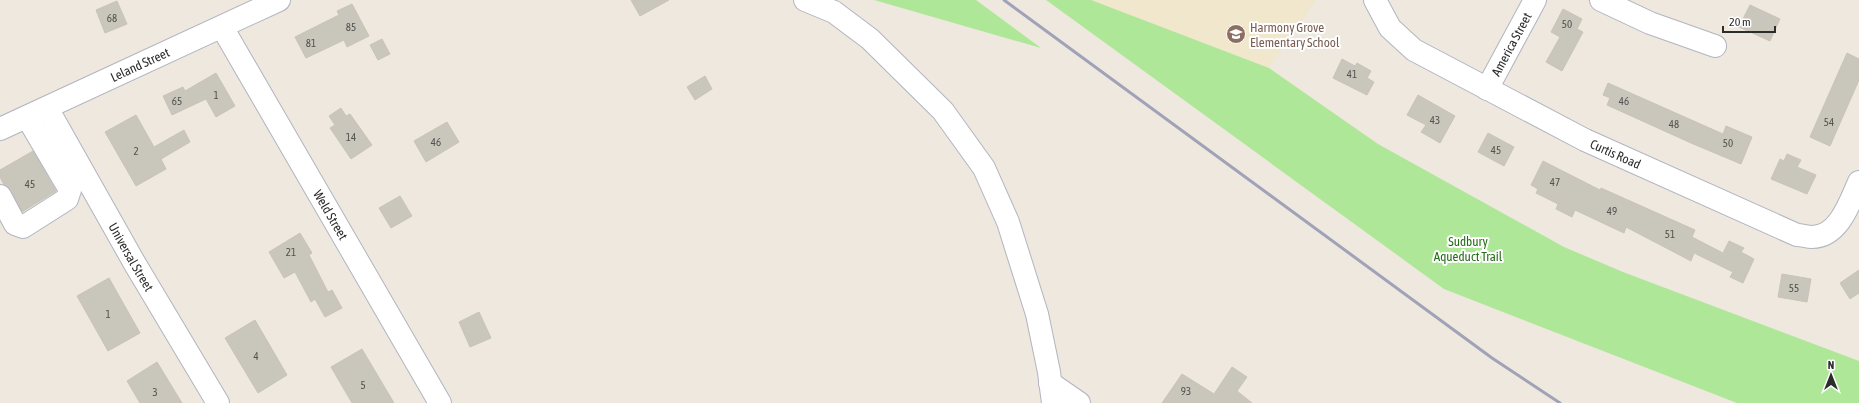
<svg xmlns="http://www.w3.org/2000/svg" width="1859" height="403" viewBox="0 0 1859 403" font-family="'Asap Condensed',sans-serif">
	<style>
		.education { fill: #f0e7cd }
		.green { fill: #afe798 }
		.building { fill: #c9c6bc; stroke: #cac4b7 }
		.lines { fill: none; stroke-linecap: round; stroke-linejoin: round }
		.minor-casing { stroke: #b2b4c0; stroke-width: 24 }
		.minor { stroke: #fff; stroke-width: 22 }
		.rail { stroke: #a0a2b7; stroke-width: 3 }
		.labels { text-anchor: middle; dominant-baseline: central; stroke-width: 4; stroke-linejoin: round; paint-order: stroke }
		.number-label { font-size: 11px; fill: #535250 }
		.education-label { font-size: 13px; fill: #785e54; stroke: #fff; text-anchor: start }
		.street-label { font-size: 13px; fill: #2c2c2c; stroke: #fff }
		.park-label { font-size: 13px; fill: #256e17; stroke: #fff }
	</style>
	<rect width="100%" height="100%" fill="#eee8de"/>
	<polygon class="education" points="1091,0 1316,0 1269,68"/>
	<g class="green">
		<polygon points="874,0 976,0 1041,48"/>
		<polygon points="1046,0 1091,0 1269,68 1378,144 1564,247 1623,272 1859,361 1859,403 1737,403 1444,289"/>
	</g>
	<g class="building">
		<polygon points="631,0 669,0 640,16"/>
		<polygon points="117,1 127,24 105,33 96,10"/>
		<polygon points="352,4 369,36 347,47 344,40 306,58 295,37 339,15 337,11"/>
		<polygon points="1750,5 1780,19 1770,41 1739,27"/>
		<polygon points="1563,9 1582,19 1577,29 1583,32 1562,71 1546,62 1560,37 1551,32"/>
		<polygon points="382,39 390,54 378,60 370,45"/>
		<polygon points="1847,53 1859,59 1859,80 1830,146 1810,137"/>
		<polygon points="1342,59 1355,66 1357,63 1371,71 1367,78 1374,82 1367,95 1333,78"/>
		<polygon points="216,73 235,106 216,117 206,99 172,115 163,96 183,87 185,91"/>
		<polygon points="705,76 712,89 695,100 687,87"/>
		<polygon points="1608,83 1723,134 1726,126 1752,137 1741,164 1691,143 1607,105 1610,98 1603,95"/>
		<polygon points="1418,95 1455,116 1440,143 1421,132 1426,125 1407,115"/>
		<polygon points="341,108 346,116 350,114 372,145 351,159 330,128 335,125 329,116"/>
		<polygon points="136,115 154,147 184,130 190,142 161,159 166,169 136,186 105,132"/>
		<polygon points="447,122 459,142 426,162 414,141"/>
		<polygon points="1488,133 1514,147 1504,166 1478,152"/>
		<polygon points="33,151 56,191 22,212 11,190 4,185 0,177 0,170"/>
		<polygon points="1787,154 1801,160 1797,167 1816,175 1807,194 1771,179 1780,159 1784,161"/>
		<polygon points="1543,161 1600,190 1601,188 1695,230 1692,237 1723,253 1729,241 1744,248 1741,252 1754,259 1743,283 1730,277 1733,272 1694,253 1691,261 1626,227 1624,233 1575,210 1572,217 1556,209 1558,204 1536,193 1538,189 1531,185"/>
		<polygon points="400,196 412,216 391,228 379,208"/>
		<polygon points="300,233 312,253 309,255 328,292 332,290 342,308 325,317 315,299 311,302 295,272 284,278 269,252"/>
		<polygon points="1859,270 1859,293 1850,299 1840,283"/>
		<polygon points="1782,274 1811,279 1807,302 1778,297"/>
		<polygon points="109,278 140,333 108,351 77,296"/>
		<polygon points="479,312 491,338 470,347 459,322"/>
		<polygon points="255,320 287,375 258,393 225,338"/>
		<polygon points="362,349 394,403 352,403 331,367"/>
		<polygon points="157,362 182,403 140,403 127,381"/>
		<polygon points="1232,367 1247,377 1237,391 1252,403 1162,403 1182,374 1214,394"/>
	</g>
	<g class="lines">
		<defs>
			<g id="minor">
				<polyline points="805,0 834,12 870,39 943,111 984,168 1008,222 1037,314 1049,372 1053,403"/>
				<path id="s1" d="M1375,0L1390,28L1414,50L1585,140L1797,235C1802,235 1807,237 1812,237C1839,237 1850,202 1859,182"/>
				<polyline points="1601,0 1650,23 1715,46"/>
				<path id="s2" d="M222,27L440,403"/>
				<path id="s3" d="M1487,89L1535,0"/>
				<path id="s4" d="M47,108L135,264L218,403"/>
				<path id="s5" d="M0,129L279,0"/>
				<polyline points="0,196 15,224 23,227 67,199 70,190 27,117"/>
				<polyline points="1050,383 1079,403"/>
			</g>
		</defs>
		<use href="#minor" class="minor-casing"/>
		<use href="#minor" class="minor"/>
		<polyline class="rail" points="1004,0 1492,358 1560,403"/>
	</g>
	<defs>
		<symbol id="school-disc" viewBox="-11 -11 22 22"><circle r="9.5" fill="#8d6e63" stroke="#fff"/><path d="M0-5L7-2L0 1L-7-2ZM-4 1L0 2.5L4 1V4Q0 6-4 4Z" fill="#fff"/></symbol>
	</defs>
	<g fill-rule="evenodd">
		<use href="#school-disc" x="1225" y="23" width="22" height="22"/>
	</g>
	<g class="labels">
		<g class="number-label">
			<text x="112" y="18">68</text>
			<text x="1567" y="24">50</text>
			<text x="351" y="27">85</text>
			<text x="311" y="43">81</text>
			<text x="1352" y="74">41</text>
			<text x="216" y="95">1</text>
			<text x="177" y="101">65</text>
			<text x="1624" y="101">46</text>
			<text x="1435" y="120">43</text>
			<text x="1829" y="122">54</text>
			<text x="1674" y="124">48</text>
			<text x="351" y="137">14</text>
			<text x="436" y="142">46</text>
			<text x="1728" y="143">50</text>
			<text x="1496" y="150">45</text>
			<text x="136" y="151">2</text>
			<text x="1555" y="182">47</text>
			<text x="30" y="184">45</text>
			<text x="1612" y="211">49</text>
			<text x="1670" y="234">51</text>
			<text x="291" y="252">21</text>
			<text x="1794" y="288">55</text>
			<text x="108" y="314">1</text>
			<text x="256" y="356">4</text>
			<text x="363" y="385">5</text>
			<text x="1186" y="391">93</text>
			<text x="155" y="392">3</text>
		</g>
		<g class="education-label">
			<text x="1250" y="27">Harmony Grove<tspan x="1250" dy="15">Elementary School</tspan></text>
		</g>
		<g class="street-label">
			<text stroke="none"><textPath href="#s3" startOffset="51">America Street</textPath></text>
			<text stroke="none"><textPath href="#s5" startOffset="154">Leland Street</textPath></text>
			<text stroke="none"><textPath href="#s1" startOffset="291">Curtis Road</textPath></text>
			<text stroke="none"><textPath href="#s2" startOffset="217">Weld Street</textPath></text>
			<text stroke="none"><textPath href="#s4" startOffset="171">Universal Street</textPath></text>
		</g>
		<g class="park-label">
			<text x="1468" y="241">Sudbury<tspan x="1468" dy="15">Aqueduct Trail</tspan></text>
		</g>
	</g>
	<g transform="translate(1831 375)" stroke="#ffffff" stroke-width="3" paint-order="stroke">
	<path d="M0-3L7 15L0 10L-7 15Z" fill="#2c2c2c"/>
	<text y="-6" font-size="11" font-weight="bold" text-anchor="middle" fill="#2c2c2c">N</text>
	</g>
	<path d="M1723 26v6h52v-6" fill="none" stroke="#2c2c2c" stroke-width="2"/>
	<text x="1729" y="26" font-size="12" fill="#2c2c2c" stroke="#ffffff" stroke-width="3" paint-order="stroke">20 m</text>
</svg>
